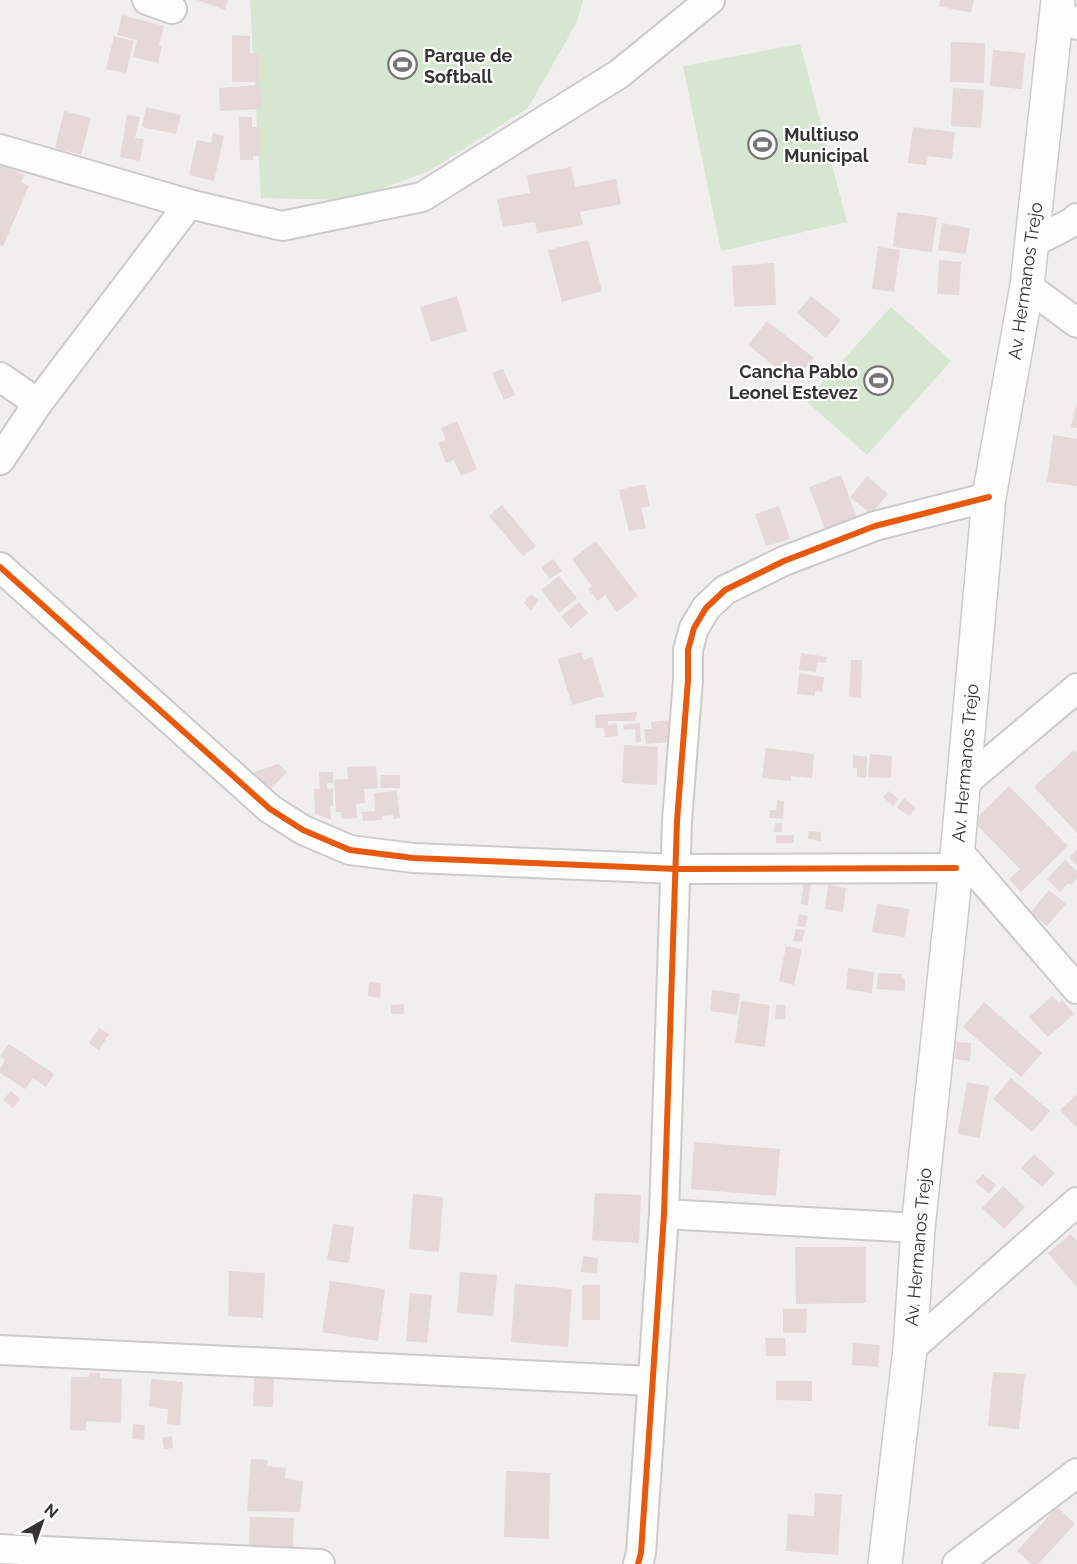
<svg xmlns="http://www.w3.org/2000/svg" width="1077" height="1564" viewBox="0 0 1077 1564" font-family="Raleway,sans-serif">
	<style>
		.green { fill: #d6e6d0 }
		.building { fill: #e5d8d6 }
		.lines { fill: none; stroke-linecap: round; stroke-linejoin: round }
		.minor-casing { stroke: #cccbca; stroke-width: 32 }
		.secondary-casing { stroke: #cccbca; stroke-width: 36 }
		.minor { stroke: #fdfdfc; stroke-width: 28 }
		.secondary { stroke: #fdfdfc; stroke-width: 33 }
		.cycleway-casing { stroke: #fff; stroke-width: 10 }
		.cycleway { stroke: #e8590c; stroke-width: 6 }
		.labels { text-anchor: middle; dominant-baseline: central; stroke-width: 4.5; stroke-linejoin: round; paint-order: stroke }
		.poi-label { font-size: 18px; font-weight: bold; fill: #353433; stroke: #fff; text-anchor: start }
		.street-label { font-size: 18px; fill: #353433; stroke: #fff }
	</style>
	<rect width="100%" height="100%" fill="#f1efed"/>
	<g class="green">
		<polygon points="250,0 583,0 577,22 528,108 429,171 351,200 261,198"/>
		<polygon points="800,44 847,222 721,251 683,66"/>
		<polygon points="891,307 951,361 867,455 806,401"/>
	</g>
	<g class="building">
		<polygon points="197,0 228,0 225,10"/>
		<polygon points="940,0 974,0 971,13 939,6"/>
		<polygon points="122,15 164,26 159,46 162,46 158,63 133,57 137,40 117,35"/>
		<polygon points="232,35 250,36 250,53 259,53 259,82 232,82"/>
		<polygon points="114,36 134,41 126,73 106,69"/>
		<polygon points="951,42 985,43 984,83 950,82"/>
		<polygon points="993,50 1025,53 1022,89 990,86"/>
		<polygon points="260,85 262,109 220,111 219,88"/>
		<polygon points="953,88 984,90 981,128 951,126"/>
		<polygon points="146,107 181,115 176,134 142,127"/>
		<polygon points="64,111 91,118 81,155 55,148"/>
		<polygon points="127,115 140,117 135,138 144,139 140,161 120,157"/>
		<polygon points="239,117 252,117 252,127 259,127 260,156 253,156 253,160 240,160"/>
		<polygon points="913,127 955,132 952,159 928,156 926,165 908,163"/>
		<polygon points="213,133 224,136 214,181 189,175 197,140 211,143"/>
		<polygon points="0,165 24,175 21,182 29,186 3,246 0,245"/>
		<polygon points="571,167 575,187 616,179 621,204 580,212 583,225 537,233 535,222 503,227 497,199 530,193 527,175"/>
		<polygon points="897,212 937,217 932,252 893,247"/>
		<polygon points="942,223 970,228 966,254 938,250"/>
		<polygon points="588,240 602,291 562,302 548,250"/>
		<polygon points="878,247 900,250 894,292 872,289"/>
		<polygon points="939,260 961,262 959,295 937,294"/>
		<polygon points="774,263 776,305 734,307 732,266"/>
		<polygon points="457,296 467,331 431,342 420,307"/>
		<polygon points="811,296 841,320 826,338 797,313"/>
		<polygon points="767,321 814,358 794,382 748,345"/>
		<polygon points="503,369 515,395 504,400 492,373"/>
		<polygon points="1076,405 1077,405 1077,428 1071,427"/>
		<polygon points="457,421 477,469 461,476 454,460 446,463 438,443 446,440 441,428"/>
		<polygon points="1053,435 1077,439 1077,486 1047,482"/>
		<polygon points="841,475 857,518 825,529 809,487"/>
		<polygon points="867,476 888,494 871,514 850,497"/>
		<polygon points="645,484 650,506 641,508 646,528 629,531 619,490"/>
		<polygon points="502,505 536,546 523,556 489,516"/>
		<polygon points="779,506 790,539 766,546 755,514"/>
		<polygon points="596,541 638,596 617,612 605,595 598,601 588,589 592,586 572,559"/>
		<polygon points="553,559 562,571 550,579 541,567"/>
		<polygon points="559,576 577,598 559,613 541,590"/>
		<polygon points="531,594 539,600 531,610 524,603"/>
		<polygon points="579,602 588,613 571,628 561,617"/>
		<polygon points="581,652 584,660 592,657 604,696 572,705 558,659"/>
		<polygon points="801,653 827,657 826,663 817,662 816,672 799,670"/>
		<polygon points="851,660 862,660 861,698 849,697"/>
		<polygon points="799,673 824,677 822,692 815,691 815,696 797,694"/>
		<polygon points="637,712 635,721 608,721 608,725 617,724 618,736 605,737 604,728 596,728 595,715"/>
		<polygon points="681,719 683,741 646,744 644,729 652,729 651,722"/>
		<polygon points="640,723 641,742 636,742 635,729 624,730 623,725"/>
		<polygon points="624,745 658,747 657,785 622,783"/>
		<polygon points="766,748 814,754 812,778 791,776 791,781 762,778"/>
		<polygon points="1074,750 1077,754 1077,833 1034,787"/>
		<polygon points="870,754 892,756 891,778 868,777"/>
		<polygon points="853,755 867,757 866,778 857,777 857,768 853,768"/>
		<polygon points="278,764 287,772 270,790 252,773"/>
		<polygon points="376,766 378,788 364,789 365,803 356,804 357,818 342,819 341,812 336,812 334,780 348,779 347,767"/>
		<polygon points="319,772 333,772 333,783 327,783 327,789 333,788 333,806 330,806 331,820 315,814 314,789 320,789"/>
		<polygon points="381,775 400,775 400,788 380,788"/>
		<polygon points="1009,786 1068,846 1021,892 1009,879 1020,869 973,821"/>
		<polygon points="397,791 400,818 393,819 393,815 382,816 382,820 363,821 362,812 375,811 374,793"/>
		<polygon points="889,791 898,799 893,806 883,797"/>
		<polygon points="904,798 916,808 909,816 897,808"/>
		<polygon points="777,800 784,801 783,819 769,818 770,810 776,810"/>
		<polygon points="775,823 782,823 782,832 774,832"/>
		<polygon points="809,831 821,832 821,841 808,839"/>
		<rect x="776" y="835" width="18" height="8"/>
		<polygon points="1077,850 1077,866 1069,857"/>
		<polygon points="1065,860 1077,871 1077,878 1071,885 1068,883 1060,892 1047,879"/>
		<polygon points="804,880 811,881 808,905 801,904"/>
		<polygon points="828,885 846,888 843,912 825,909"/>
		<polygon points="1049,890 1066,904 1047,926 1031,912"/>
		<polygon points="877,904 909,909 905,937 872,932"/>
		<polygon points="799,914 808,916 805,927 797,926"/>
		<polygon points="796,929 805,930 802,942 793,941"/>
		<polygon points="786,946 802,949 794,985 779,981"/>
		<polygon points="848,968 874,972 872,993 846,989"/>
		<polygon points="878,973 902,974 901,978 905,979 905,991 877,989"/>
		<polygon points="369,982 381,983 380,998 368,996"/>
		<polygon points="712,990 740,994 737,1015 710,1011"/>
		<polygon points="1052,996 1059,1003 1062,1000 1074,1014 1048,1037 1029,1017"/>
		<polygon points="741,1001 770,1005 765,1047 735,1043"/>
		<polygon points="984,1002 1042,1053 1021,1077 963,1027"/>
		<polygon points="404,1004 404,1014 391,1014 391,1005"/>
		<polygon points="776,1005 786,1005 785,1019 775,1019"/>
		<polygon points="99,1028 109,1034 99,1050 89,1043"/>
		<polygon points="956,1042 971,1043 970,1061 955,1059"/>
		<polygon points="9,1044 54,1074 46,1087 33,1078 25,1089 0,1073 0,1069 5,1060 0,1056"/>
		<polygon points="1011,1078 1050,1111 1032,1132 993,1099"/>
		<polygon points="967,1082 989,1086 980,1138 958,1134"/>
		<polygon points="11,1091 20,1099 13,1108 3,1100"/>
		<polygon points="1077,1094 1077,1128 1060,1110"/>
		<polygon points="694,1142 780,1149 776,1196 691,1189"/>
		<polygon points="1034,1154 1055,1173 1042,1187 1021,1168"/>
		<polygon points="983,1174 996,1185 989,1194 975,1182"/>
		<polygon points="1003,1186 1025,1207 1004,1229 982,1208"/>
		<polygon points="595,1193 641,1195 639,1243 592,1240"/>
		<polygon points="413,1194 443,1197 439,1252 409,1249"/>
		<polygon points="333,1224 354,1227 349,1263 327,1260"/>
		<polygon points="1071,1234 1077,1241 1077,1287 1048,1253"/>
		<polygon points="795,1247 866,1247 866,1303 796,1304"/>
		<polygon points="583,1256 598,1258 597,1273 581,1272"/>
		<polygon points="229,1271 265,1273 263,1318 228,1316"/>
		<polygon points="460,1272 497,1275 493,1316 457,1313"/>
		<polygon points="330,1281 385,1289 378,1341 322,1332"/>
		<polygon points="515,1284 572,1289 568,1347 511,1342"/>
		<rect x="582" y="1285" width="18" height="35"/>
		<polygon points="410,1293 432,1295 427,1343 406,1341"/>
		<polygon points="783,1309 807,1309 806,1333 783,1333"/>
		<polygon points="765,1338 785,1338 786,1356 766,1356"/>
		<polygon points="853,1343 880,1345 878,1367 852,1365"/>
		<polygon points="993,1372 1025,1374 1019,1429 988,1426"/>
		<polygon points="89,1373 100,1373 100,1378 122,1379 121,1423 86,1421 86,1431 70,1430 71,1377 89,1377"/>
		<polygon points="254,1378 274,1378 273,1407 253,1406"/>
		<polygon points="151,1379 183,1382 180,1425 167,1424 168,1409 149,1407"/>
		<polygon points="776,1381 812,1381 812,1401 776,1400"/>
		<polygon points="133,1424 145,1425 144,1440 132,1439"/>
		<polygon points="172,1436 173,1448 164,1449 162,1438"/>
		<polygon points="251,1459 268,1460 267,1466 286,1468 285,1479 303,1481 300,1512 247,1511"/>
		<polygon points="506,1471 550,1473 549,1539 504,1537"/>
		<polygon points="815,1493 842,1495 838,1555 786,1551 788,1514 814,1516"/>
		<polygon points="1057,1507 1075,1524 1038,1564 1031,1564 1017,1551"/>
		<polygon points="250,1517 294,1518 293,1547 249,1546"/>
	</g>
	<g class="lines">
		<defs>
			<g id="minor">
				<polyline points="147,0 172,9"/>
				<polyline points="1057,10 1077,25"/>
				<polyline points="0,149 189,204 282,226 422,197 619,74 710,0"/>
				<polyline points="1032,243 1073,222 1077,218"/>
				<polyline points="1027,286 1077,323"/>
				<polyline points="0,377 38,403"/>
				<polyline points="0,460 38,403 189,204"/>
				<polyline points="0,567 270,809 303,830 350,850 413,858 677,869 956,868"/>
				<polyline points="963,784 1077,688"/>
				<polyline points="957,850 1077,989"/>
				<polyline points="664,1214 918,1228"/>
				<polyline points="910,1349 1077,1202"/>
				<polyline points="0,1350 652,1381"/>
				<polyline points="0,1549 320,1564"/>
				<polyline points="638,1564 641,1553 664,1214 677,821 688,680 688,650 694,628 706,608 725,590 784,561 875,526 989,497"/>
				<polyline points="957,1564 1077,1473"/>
			</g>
			<polyline id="secondary" points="885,1564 910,1349 918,1228 956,868 989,497 1027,286 1058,0"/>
		</defs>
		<use href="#minor" class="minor-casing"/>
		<use href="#secondary" class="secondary-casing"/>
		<use href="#minor" class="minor"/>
		<use href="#secondary" class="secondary"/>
		<defs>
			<g id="cycleway">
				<polyline points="0,567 270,809 303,830 350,850 413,858 677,869 956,868"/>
				<polyline points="638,1564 641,1553 664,1214 677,821 688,680 688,650 694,628 706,608 725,590 784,561 875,526 989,497"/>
			</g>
		</defs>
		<use href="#cycleway" class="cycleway-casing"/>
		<use href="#cycleway" class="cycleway"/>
	</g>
	<defs>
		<symbol id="stadium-ring" viewBox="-11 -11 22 22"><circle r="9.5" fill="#fff" stroke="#777574" stroke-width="1.5"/><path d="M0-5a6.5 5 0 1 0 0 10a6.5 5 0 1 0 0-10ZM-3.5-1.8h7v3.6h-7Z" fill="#777574"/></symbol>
	</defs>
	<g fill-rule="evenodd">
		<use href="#stadium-ring" x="386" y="48" width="33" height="33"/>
		<use href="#stadium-ring" x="746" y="128" width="33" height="33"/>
		<use href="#stadium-ring" x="862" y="364" width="33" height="33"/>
	</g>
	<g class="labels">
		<g class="poi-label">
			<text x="424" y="55">Parque de<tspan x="424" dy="21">Softball</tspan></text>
			<text x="784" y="134">Multiuso<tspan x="784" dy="21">Municipal</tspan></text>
			<text x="858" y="371" text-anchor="end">Cancha Pablo<tspan x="858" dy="21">Leonel Estevez</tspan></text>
		</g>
		<g class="street-label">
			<text transform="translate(1025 281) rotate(-82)">Av. Hermanos Trejo</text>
			<text transform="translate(965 763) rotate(-85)">Av. Hermanos Trejo</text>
			<text transform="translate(918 1247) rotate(-85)">Av. Hermanos Trejo</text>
		</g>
	</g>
	<g transform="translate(42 1522) rotate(40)" stroke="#ffffff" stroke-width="4.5" paint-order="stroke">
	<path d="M0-4.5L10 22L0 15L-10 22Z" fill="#353433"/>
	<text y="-9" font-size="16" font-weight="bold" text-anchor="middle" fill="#353433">N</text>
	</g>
</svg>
